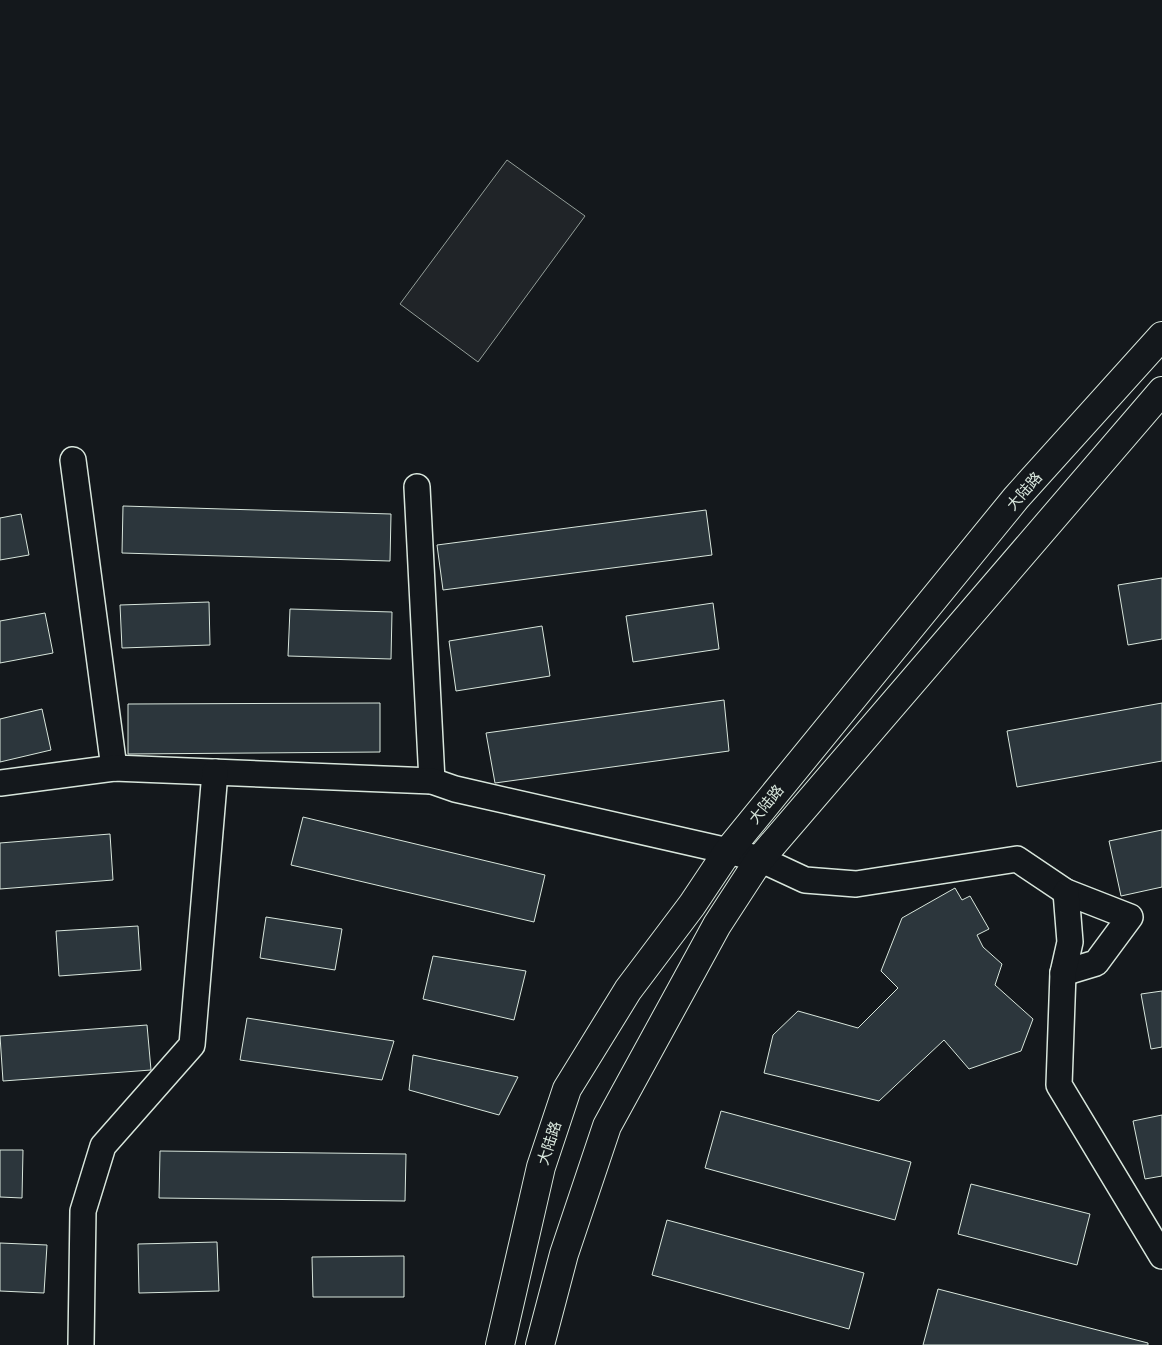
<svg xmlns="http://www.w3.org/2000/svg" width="1162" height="1345" viewBox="0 0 1162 1345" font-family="Poppins,'Noto Sans SC',sans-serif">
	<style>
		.green { fill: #202428; stroke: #939e99 }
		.building { fill: #2c363c; stroke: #d8e6dc }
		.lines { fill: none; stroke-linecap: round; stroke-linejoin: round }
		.street-casing { stroke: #d8e6dc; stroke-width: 28 }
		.secondary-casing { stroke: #d8e6dc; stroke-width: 30 }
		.street { stroke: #14181c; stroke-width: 25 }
		.secondary { stroke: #14181c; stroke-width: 28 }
		.labels { text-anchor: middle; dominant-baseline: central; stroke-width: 4; stroke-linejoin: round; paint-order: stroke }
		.street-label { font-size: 15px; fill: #d8e6dc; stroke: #14181c }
	</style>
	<rect width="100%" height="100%" fill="#14181c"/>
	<polygon class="green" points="507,160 585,216 478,362 400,304"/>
	<g class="building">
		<polygon points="123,506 391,514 390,561 122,553"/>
		<polygon points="706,510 712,555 443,590 437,545"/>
		<polygon points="21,514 29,555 0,560 0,518"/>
		<polygon points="1162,578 1162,639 1128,645 1118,585"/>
		<polygon points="209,602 210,645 122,648 120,605"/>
		<polygon points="713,603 719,649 633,662 626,616"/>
		<polygon points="290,609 392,612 391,659 288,656"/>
		<polygon points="45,613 53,653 0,663 0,621"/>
		<polygon points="542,626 550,676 456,691 449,641"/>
		<polygon points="724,700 729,751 495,783 486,733"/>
		<polygon points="380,703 380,752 128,754 128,704"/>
		<polygon points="1162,703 1162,761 1017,787 1007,731"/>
		<polygon points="42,709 51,750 0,762 0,719"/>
		<polygon points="303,817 545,875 534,922 291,865"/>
		<polygon points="1162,830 1162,887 1121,896 1109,841"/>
		<polygon points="110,834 113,880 0,889 0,843"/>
		<polygon points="955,888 962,900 970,896 989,929 977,935 983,947 1002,964 995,985 1033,1019 1021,1051 969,1069 944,1040 879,1101 764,1073 773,1035 798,1011 858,1028 898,988 881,971 902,918"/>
		<polygon points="266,917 342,929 335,970 260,958"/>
		<polygon points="138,926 141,970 59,976 56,931"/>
		<polygon points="433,956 526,971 514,1020 423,999"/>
		<polygon points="1162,991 1162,1047 1151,1049 1141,994"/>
		<polygon points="247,1018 394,1041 382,1080 240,1060"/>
		<polygon points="147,1025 151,1070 3,1081 0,1036"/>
		<polygon points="413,1055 518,1077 499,1115 409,1090"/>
		<polygon points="721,1111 911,1162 895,1220 705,1168"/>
		<polygon points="1162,1115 1162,1176 1145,1179 1133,1121"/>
		<polygon points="0,1150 23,1150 22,1198 0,1197"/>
		<polygon points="160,1151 406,1154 405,1201 159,1198"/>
		<polygon points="971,1184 1090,1214 1077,1265 958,1234"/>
		<polygon points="667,1220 864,1273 849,1329 652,1275"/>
		<polygon points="217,1242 219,1291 139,1293 138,1244"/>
		<polygon points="0,1243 47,1245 44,1293 0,1291"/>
		<polygon points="404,1256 404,1297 313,1297 312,1257"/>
		<polygon points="938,1289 1148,1343 1148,1345 923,1345"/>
	</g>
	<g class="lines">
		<defs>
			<g id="street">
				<polyline points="73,460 114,768"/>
				<polyline points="417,487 432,781"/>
				<polyline points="0,783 114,768 432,781 455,789 728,851 760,859 805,880 856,884 1017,859 1066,892 1130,917 1096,963 1063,973"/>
				<polyline points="1066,892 1070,942 1063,973 1059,1085 1162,1256"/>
				<polyline points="81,1345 83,1211 103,1146 192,1045 215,772"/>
			</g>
			<g id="secondary">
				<polyline points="500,1345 541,1167 567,1089 628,990 692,905 728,851 1016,498 1162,336"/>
				<polyline points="540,1345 564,1254 607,1126 717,925 760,859 1162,391"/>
			</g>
		</defs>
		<use href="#street" class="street-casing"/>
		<use href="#secondary" class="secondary-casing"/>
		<use href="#street" class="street"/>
		<use href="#secondary" class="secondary"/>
	</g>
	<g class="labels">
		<g class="street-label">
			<text transform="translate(1024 491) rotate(-49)">大陆路</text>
			<text transform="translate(766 804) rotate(-51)">大陆路</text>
			<text transform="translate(549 1143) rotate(-72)">大陆路</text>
		</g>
	</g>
</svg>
